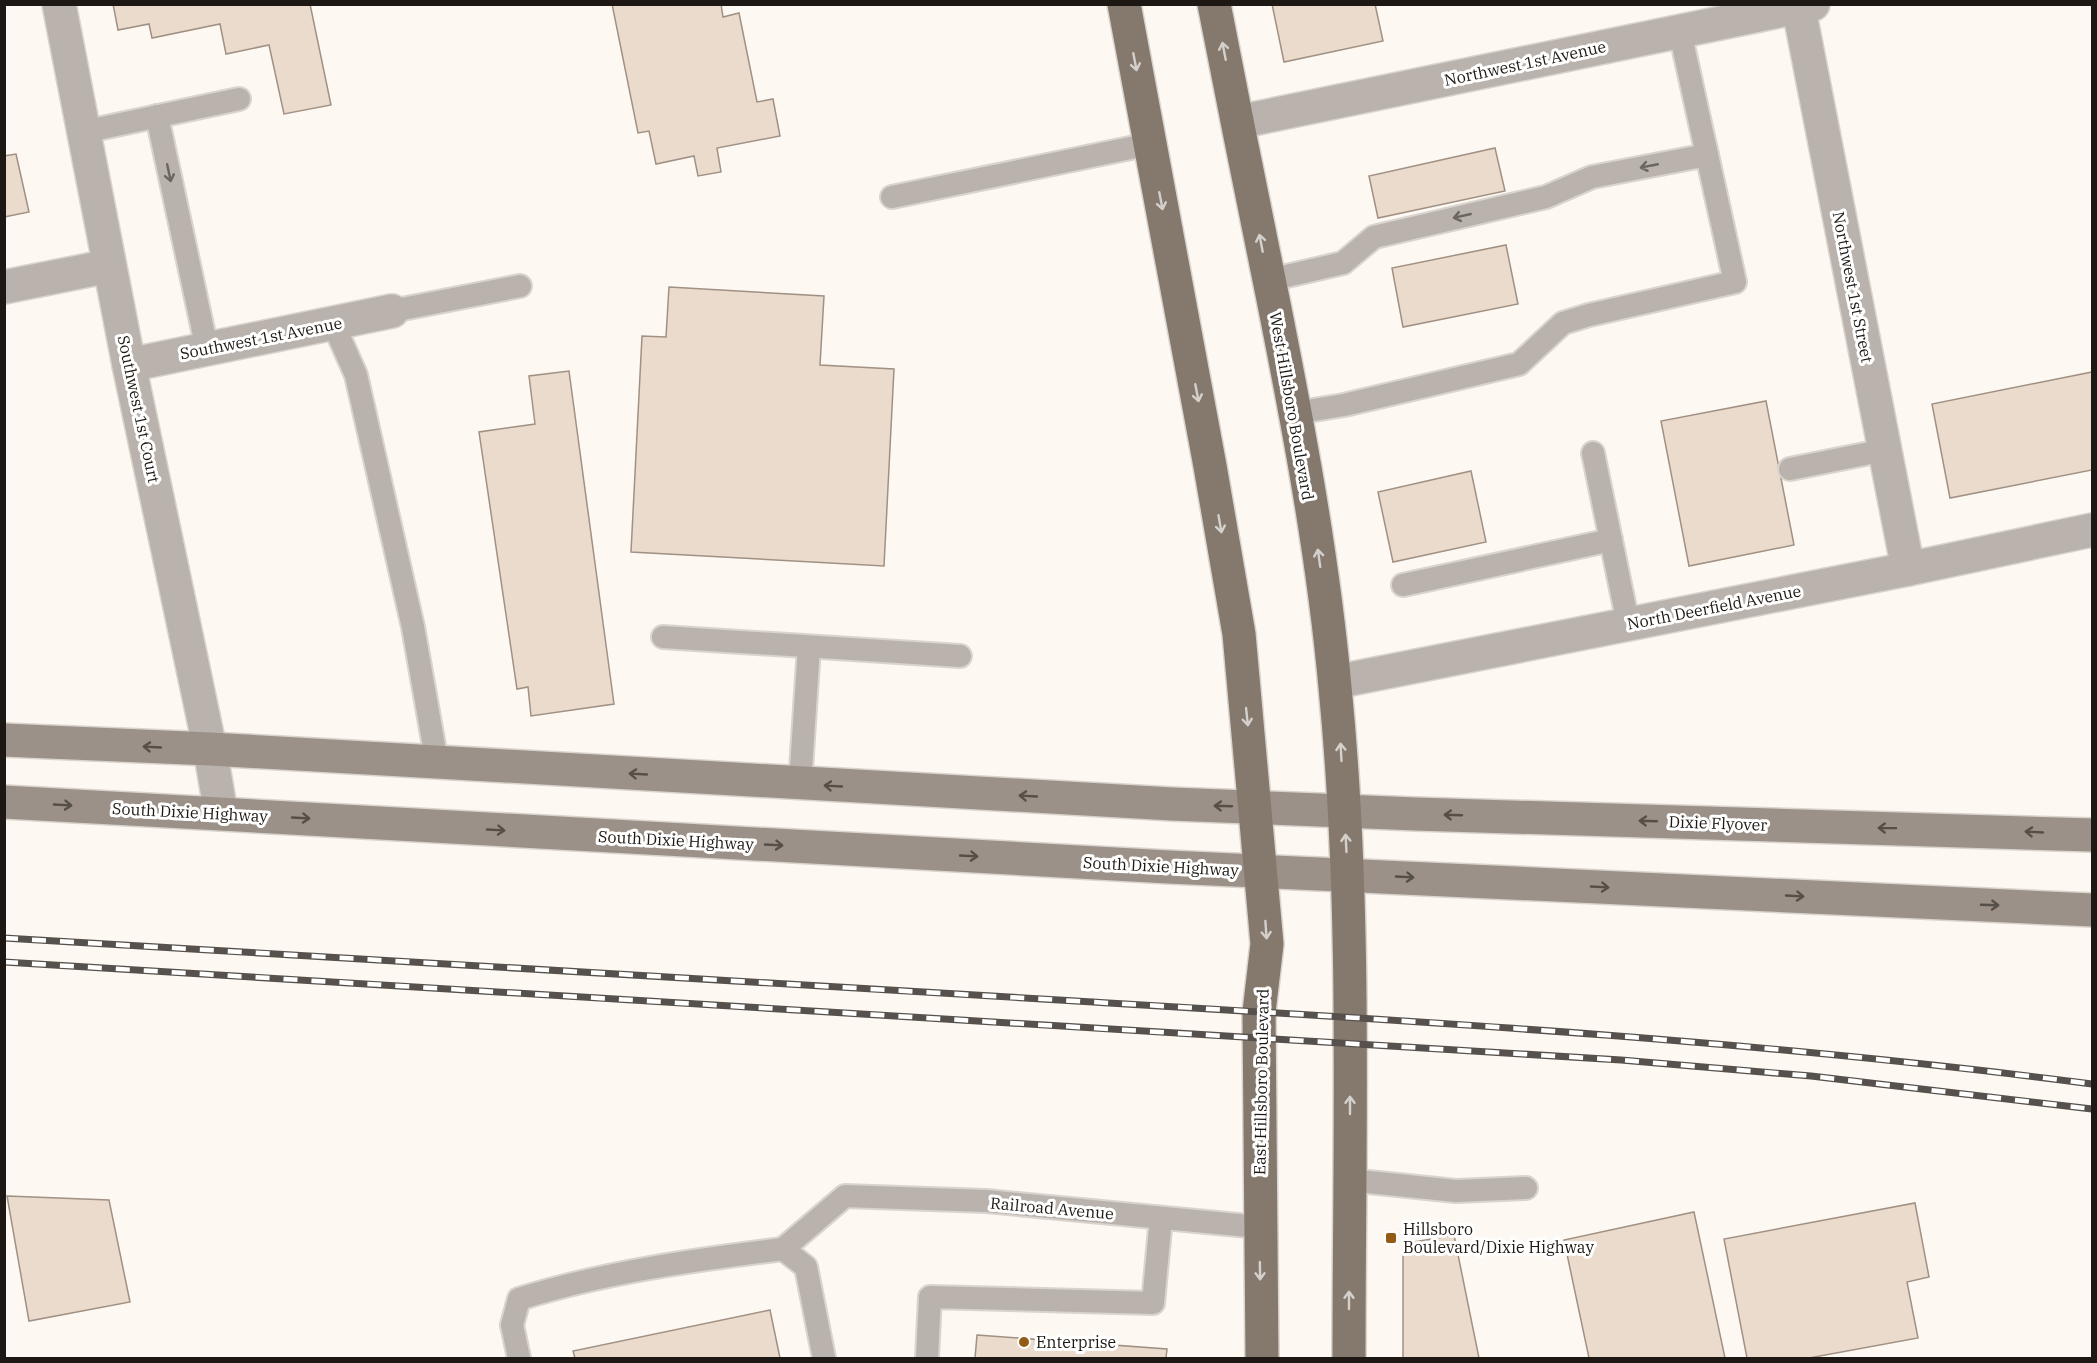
<svg xmlns="http://www.w3.org/2000/svg" width="2097" height="1363" viewBox="0 0 2097 1363" font-family="'IBM Plex Serif',serif">
	<style>
		.building { fill: #eadbcc; stroke: #a09184; stroke-width: 1.5 }
		.lines { fill: none; stroke-linecap: round; stroke-linejoin: round }
		.service-casing { stroke: #dad4ce; stroke-width: 26 }
		.minor-casing { stroke: #dad4ce; stroke-width: 36 }
		.secondary-casing { stroke: #dad4ce; stroke-width: 36 }
		.primary-casing { stroke: #dad4ce; stroke-width: 36 }
		.service { stroke: #bab3ad; stroke-width: 22 }
		.minor { stroke: #bab3ad; stroke-width: 33 }
		.secondary { stroke: #9b9188; stroke-width: 33 }
		.primary { stroke: #85796e; stroke-width: 33 }
		.rail-casing { stroke: #56514c; stroke-width: 7 }
		.rail { stroke: #fff; stroke-width: 4.5; stroke-dasharray: 14; stroke-linecap: butt }
		.oneway { stroke: #d4d0cc }
		.oneway2 { stroke: #6c6660 }
		.oneway3 { stroke: #564e48 }
		.poi-dot { fill: #935b14; stroke: #fff; stroke-width: 2 }
		.labels { text-anchor: middle; dominant-baseline: central; stroke-width: 6; stroke-linejoin: round; paint-order: stroke }
		.street-label { font-size: 16px; fill: #1d1813; stroke: #fff }
		.poi-label { font-size: 16px; fill: #1d1813; stroke: #fff; text-anchor: start }
	</style>
	<rect width="100%" height="100%" fill="#fef8f2"/>
	<g class="building">
		<polygon points="113,4 310,4 331,105 284,114 269,45 226,54 220,24 152,38 149,24 118,30"/>
		<polygon points="612,4 721,4 723,17 739,13 757,102 773,99 780,136 717,148 721,172 698,176 694,156 656,164 649,131 638,133"/>
		<polygon points="1272,4 1375,4 1383,41 1284,62"/>
		<polygon points="1495,148 1505,191 1378,218 1369,176"/>
		<polygon points="16,154 29,212 4,217 4,156"/>
		<polygon points="1506,245 1518,304 1403,327 1392,268"/>
		<polygon points="669,287 824,296 820,365 894,369 884,566 631,552 642,336 666,337"/>
		<polygon points="569,371 614,704 531,716 528,687 517,689 479,432 535,424 529,376"/>
		<polygon points="2092,372 2092,470 1950,498 1932,404"/>
		<polygon points="1766,401 1794,545 1689,566 1661,421"/>
		<polygon points="1471,471 1486,542 1393,562 1378,492"/>
		<polygon points="7,1196 109,1200 130,1302 29,1321"/>
		<polygon points="1915,1203 1929,1277 1907,1282 1918,1338 1809,1358 1747,1358 1724,1239"/>
		<polygon points="1694,1212 1725,1358 1589,1358 1564,1240"/>
		<polygon points="1454,1235 1479,1358 1403,1358 1403,1244"/>
		<polygon points="770,1310 780,1358 575,1358 573,1351"/>
		<polygon points="977,1335 1167,1349 1166,1358 975,1358"/>
	</g>
	<g class="lines">
		<defs>
			<g id="service">
				<polyline points="157,116 207,349"/>
				<polyline points="83,132 239,99"/>
				<polyline points="892,197 1150,144"/>
				<polyline points="1269,280 1343,263 1374,237 1546,197 1592,177 1707,155"/>
				<polyline points="392,311 520,286"/>
				<polyline points="333,323 356,375 413,627 437,763"/>
				<polyline points="1295,413 1344,405 1519,364 1563,323 1589,315 1735,282 1680,32"/>
				<polyline points="1593,453 1628,623"/>
				<polyline points="1790,469 1885,450"/>
				<polyline points="1403,585 1611,540"/>
				<polyline points="663,637 960,656"/>
				<polyline points="800,784 809,647"/>
				<polyline points="1349,1180 1456,1191 1526,1188"/>
				<polyline points="783,1249 845,1196 986,1201 1259,1227"/>
				<path d="M519,1358L512,1325L519,1299C605,1272 694,1260 783,1249L806,1267L824,1358"/>
				<polyline points="927,1358 930,1297 1153,1303 1161,1218"/>
			</g>
			<g id="minor">
				<polyline points="59,4 129,365 210,749 221,813"/>
				<polyline points="1798,4 1908,569"/>
				<polyline points="1238,122 1813,4"/>
				<polyline points="4,287 109,266"/>
				<polyline points="129,365 392,311"/>
				<polyline points="1335,682 1908,569 2092,530"/>
			</g>
			<g id="secondary">
				<polyline points="4,740 210,749 1172,804 1416,814 2092,835"/>
				<polyline points="4,802 1169,867 2092,910"/>
			</g>
			<g id="primary">
				<polyline points="1124,4 1210,466 1239,634 1267,944 1259,1012 1262,1358"/>
				<path d="M1214,4C1233,101 1252,197 1272,294C1298,424 1323,555 1335,687C1357,910 1349,1135 1349,1358"/>
			</g>
		</defs>
		<use href="#service" class="service-casing"/>
		<use href="#minor" class="minor-casing"/>
		<use href="#secondary" class="secondary-casing"/>
		<use href="#primary" class="primary-casing"/>
		<use href="#service" class="service"/>
		<use href="#minor" class="minor"/>
		<use href="#secondary" class="secondary"/>
		<use href="#primary" class="primary"/>
		<defs>
			<g id="rail">
				<path d="M4,938C362,959 719,980 1076,1001C1415,1021 1755,1040 2092,1084"/>
				<polyline points="4,962 1621,1060 1811,1076 2092,1109"/>
			</g>
		</defs>
		<use href="#rail" class="rail-casing"/>
		<use href="#rail" class="rail"/>
	</g>
	<defs><path id="oneway-shaft" d="M-6 0H5M1.5-3L5.5 0L1.5 3" fill="none" stroke-width="1.6" stroke-linecap="round" stroke-linejoin="round" transform="scale(1.5)"/></defs>
	<g class="oneway">
		<use href="#oneway-shaft" transform="translate(1224 51) rotate(-101)"/>
		<use href="#oneway-shaft" transform="translate(1135 62) rotate(79)"/>
		<use href="#oneway-shaft" transform="translate(1161 201) rotate(79)"/>
		<use href="#oneway-shaft" transform="translate(1261 243) rotate(-101)"/>
		<use href="#oneway-shaft" transform="translate(1197 393) rotate(79)"/>
		<use href="#oneway-shaft" transform="translate(1220 524) rotate(80)"/>
		<use href="#oneway-shaft" transform="translate(1319 558) rotate(-98)"/>
		<use href="#oneway-shaft" transform="translate(1247 717) rotate(84)"/>
		<use href="#oneway-shaft" transform="translate(1341 752) rotate(-93)"/>
		<use href="#oneway-shaft" transform="translate(1346 843) rotate(-93)"/>
		<use href="#oneway-shaft" transform="translate(1266 930) rotate(86)"/>
		<use href="#oneway-shaft" transform="translate(1350 1105) rotate(-90)"/>
		<use href="#oneway-shaft" transform="translate(1260 1271) rotate(89)"/>
		<use href="#oneway-shaft" transform="translate(1349 1300) rotate(-90)"/>
	</g>
	<g class="oneway2">
		<use href="#oneway-shaft" transform="translate(1649 166) rotate(169)"/>
		<use href="#oneway-shaft" transform="translate(169 173) rotate(78)"/>
		<use href="#oneway-shaft" transform="translate(1462 216) rotate(167)"/>
	</g>
	<g class="oneway3">
		<use href="#oneway-shaft" transform="translate(152 747) rotate(-177)"/>
		<use href="#oneway-shaft" transform="translate(638 774) rotate(-177)"/>
		<use href="#oneway-shaft" transform="translate(833 786) rotate(-177)"/>
		<use href="#oneway-shaft" transform="translate(1028 796) rotate(-177)"/>
		<use href="#oneway-shaft" transform="translate(63 805) rotate(3)"/>
		<use href="#oneway-shaft" transform="translate(1223 806) rotate(-178)"/>
		<use href="#oneway-shaft" transform="translate(1453 815) rotate(-178)"/>
		<use href="#oneway-shaft" transform="translate(301 818) rotate(3)"/>
		<use href="#oneway-shaft" transform="translate(1648 821) rotate(-178)"/>
		<use href="#oneway-shaft" transform="translate(1887 828) rotate(-179)"/>
		<use href="#oneway-shaft" transform="translate(496 830) rotate(3)"/>
		<use href="#oneway-shaft" transform="translate(2034 832) rotate(-177)"/>
		<use href="#oneway-shaft" transform="translate(774 845) rotate(3)"/>
		<use href="#oneway-shaft" transform="translate(969 856) rotate(3)"/>
		<use href="#oneway-shaft" transform="translate(1405 877) rotate(3)"/>
		<use href="#oneway-shaft" transform="translate(1600 887) rotate(3)"/>
		<use href="#oneway-shaft" transform="translate(1795 896) rotate(3)"/>
		<use href="#oneway-shaft" transform="translate(1990 905) rotate(2)"/>
	</g>
	<g class="poi-dot">
		<rect x="1385" y="1232" width="12" height="12" rx="3"/>
		<circle cx="1024" cy="1342" r="6"/>
	</g>
	<g class="labels">
		<g class="street-label">
			<text transform="translate(1525 63) rotate(-12)">Northwest 1st Avenue</text>
			<text transform="translate(1853 287) rotate(79)">Northwest 1st Street</text>
			<text transform="translate(261 338) rotate(-11)">Southwest 1st Avenue</text>
			<text transform="translate(1292 406) rotate(80)">West Hillsboro Boulevard</text>
			<text transform="translate(139 409) rotate(78)">Southwest 1st Court</text>
			<text transform="translate(1714 607) rotate(-11)">North Deerfield Avenue</text>
			<text transform="translate(190 812) rotate(3)">South Dixie Highway</text>
			<text transform="translate(1718 823) rotate(2)">Dixie Flyover</text>
			<text transform="translate(676 840) rotate(3)">South Dixie Highway</text>
			<text transform="translate(1161 866) rotate(3)">South Dixie Highway</text>
			<text transform="translate(1261 1082) rotate(-89)">East Hillsboro Boulevard</text>
			<text transform="translate(1052 1208) rotate(5)">Railroad Avenue</text>
		</g>
		<g class="poi-label">
			<text x="1403" y="1229">Hillsboro<tspan x="1403" dy="18">Boulevard/Dixie Highway</tspan></text>
			<text x="1036" y="1342">Enterprise</text>
		</g>
	</g>
	<rect width="2097" height="1363" fill="none" stroke="#1d1813" stroke-width="12"/>
</svg>
